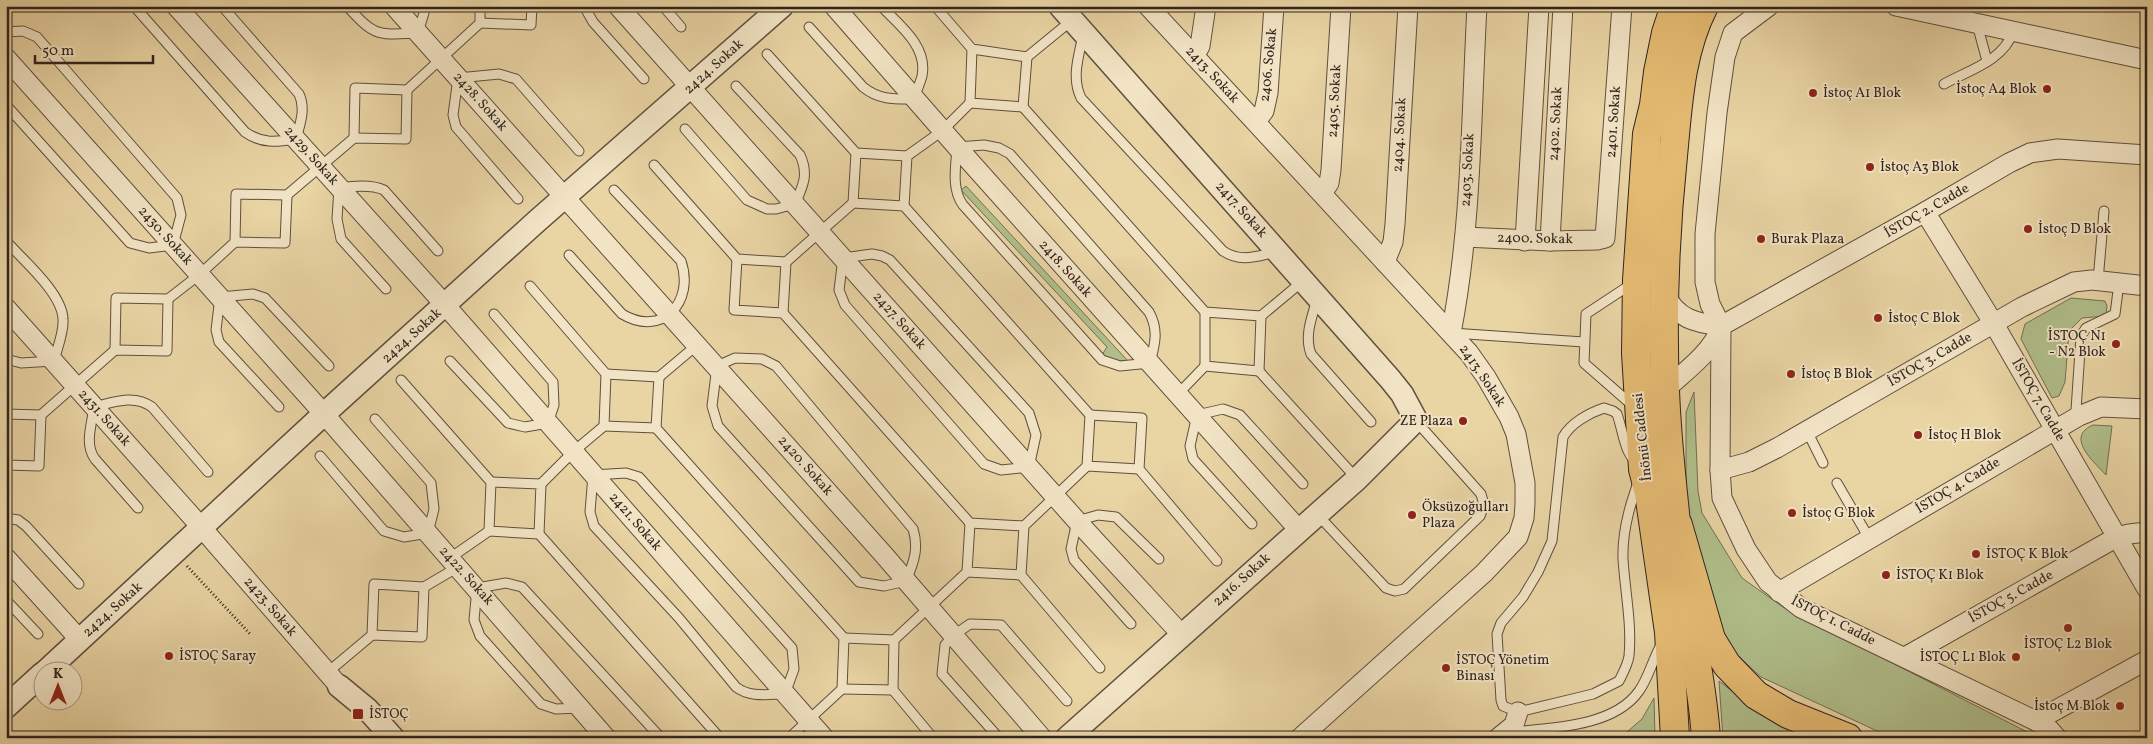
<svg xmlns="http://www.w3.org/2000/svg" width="2153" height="744" viewBox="0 0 2153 744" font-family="Vollkorn,serif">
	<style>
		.green { fill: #b0be8a; stroke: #707054 }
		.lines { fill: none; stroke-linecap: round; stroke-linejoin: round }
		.service-casing { stroke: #5f4f3f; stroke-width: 11 }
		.minor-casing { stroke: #5f4f3f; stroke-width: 21 }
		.tertiary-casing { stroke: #5f4f3f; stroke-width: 25 }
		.trunk-casing { stroke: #31231d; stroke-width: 30 }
		.motorway-casing { stroke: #31231d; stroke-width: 30 }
		.path { stroke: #31231d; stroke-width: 3; stroke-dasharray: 1 2.5; stroke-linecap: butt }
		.service { stroke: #f1e3c4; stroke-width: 9 }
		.minor { stroke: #f1e3c4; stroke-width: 19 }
		.tertiary { stroke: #f1e3c4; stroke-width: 22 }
		.trunk { stroke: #e4ba72; stroke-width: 28 }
		.motorway { stroke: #e4ba72; stroke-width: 28 }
		.poi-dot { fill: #8f2418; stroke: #f1e3c4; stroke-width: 2 }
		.labels { text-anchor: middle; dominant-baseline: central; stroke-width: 4; stroke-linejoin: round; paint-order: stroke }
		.street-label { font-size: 14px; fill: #31231d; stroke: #f1e3c4 }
		.poi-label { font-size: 14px; fill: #31231d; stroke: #f1e3c4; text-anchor: start }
	</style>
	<rect width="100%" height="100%" fill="#e9d4a4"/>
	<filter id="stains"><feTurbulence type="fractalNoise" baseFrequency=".004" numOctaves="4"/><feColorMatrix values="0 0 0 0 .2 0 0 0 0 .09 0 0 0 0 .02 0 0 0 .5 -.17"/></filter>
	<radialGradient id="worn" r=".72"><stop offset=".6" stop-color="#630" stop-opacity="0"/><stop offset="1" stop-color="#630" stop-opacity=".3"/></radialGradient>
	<g class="green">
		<polygon points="966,186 1128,361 1111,361 1102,355 1107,347 961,190"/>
		<polygon points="2071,298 2105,301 2107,306 2106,316 2082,318 2069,331 2065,382 2059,396 2052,398 2021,339 2025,324"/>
		<polygon points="1694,392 1698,491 1702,513 1742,578 1783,607 2039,738 1892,738 1761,677 1736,654 1717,621 1698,566 1686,495 1686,412"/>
		<path d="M2093,425L2112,426L2106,475C2093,461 2065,437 2093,425Z"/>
		<polygon points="1719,681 1767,718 1809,738 1723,738"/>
		<polygon points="1654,698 1655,738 1620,738 1642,719"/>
	</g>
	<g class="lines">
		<defs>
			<g id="service">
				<path d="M134,6L245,132C262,144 276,142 296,139C300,124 306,109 299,94L222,6"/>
				<path d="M347,6C375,37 377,35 418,33L426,6"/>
				<polyline points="584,6 593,22 644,79"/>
				<polyline points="663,6 681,27"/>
				<polyline points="935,6 972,49 1027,57 1023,107 970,103 972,49"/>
				<polyline points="480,23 531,25 532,6"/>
				<polyline points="1977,24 1987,61"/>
				<path d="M809,27L863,87C879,100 894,99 914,99C916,91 920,84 922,76C928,46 899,25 881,6"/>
				<polyline points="6,32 23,31 37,37 177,198 181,215 173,245 149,248 130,243 6,105"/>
				<path d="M1083,35C1079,56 1071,77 1081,98L1223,251C1241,263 1257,256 1276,252"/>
				<polyline points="767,54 856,153 907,156 904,206"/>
				<polyline points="1027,57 1071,21"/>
				<path d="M1944,84C1969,70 2003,61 2013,32"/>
				<polyline points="1023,107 1205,312 1205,366 1259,371 1261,316 1205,312"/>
				<path d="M685,129L747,200L767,209H776L795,204C803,186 809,174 800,155L736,86"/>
				<polyline points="354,138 355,88 407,90 480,23 480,6"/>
				<path d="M984,145L999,148L1010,154L1149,312C1159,330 1155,344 1150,363L1120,366L1102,360L963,205C951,189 956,166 957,147Z"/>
				<polyline points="856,153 853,203 904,206 1090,415 1087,466 1139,469"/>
				<polyline points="907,156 942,131 970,103"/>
				<polyline points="654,165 737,259 786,262 783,313"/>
				<polyline points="518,199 456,127 453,115 458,78 499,74 516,79 579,151"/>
				<path d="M6,241C23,260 62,293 63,319C64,333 57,348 54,361L21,363L6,359"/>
				<polyline points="235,242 236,194 287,195 354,138 406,139 407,90"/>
				<polygon points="872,254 882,256 890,260 1029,413 1036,435 1029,467 1001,470 984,464 845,305 839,290 843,258"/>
				<path d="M569,255L622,314C662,338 695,302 681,261L614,190"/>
				<polyline points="737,259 734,310 783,313 970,523 1024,526 1021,575 1100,668"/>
				<polyline points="786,262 853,203"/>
				<polyline points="2098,281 2104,211"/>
				<polyline points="530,286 606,374 604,426 656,428"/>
				<path d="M386,289L341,239L337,219L339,188C353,186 371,184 384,190L438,251"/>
				<path d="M1317,299C1312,317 1304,336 1311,354L1371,422"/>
				<polyline points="1261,316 1303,281"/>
				<polyline points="1452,333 1584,342"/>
				<polyline points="115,350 116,298 168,299 199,275 235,242 285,243 287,195"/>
				<path d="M735,358L762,359L776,366L913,529C919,548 914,562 906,581L884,586L859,582L718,426L712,406L717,366Z"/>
				<polyline points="450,361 508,423 525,427 548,423 554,405 553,382 494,314"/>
				<polyline points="1259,371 1357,479"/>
				<polyline points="606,374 659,377 656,428 844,638"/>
				<polyline points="659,377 697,345"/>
				<polyline points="401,380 491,482 489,531 539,534"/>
				<polyline points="1178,394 1205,366"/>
				<polyline points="1632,405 1584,363 1586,314 1633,283"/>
				<polyline points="279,407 219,342 216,330 220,297 253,294 265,298 329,366"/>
				<path d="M1604,408L1613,411L1617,414C1625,437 1623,454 1643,469C1632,498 1622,528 1623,559C1625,591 1632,624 1629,656C1628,664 1623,673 1619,681L1593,694L1518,712L1503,706L1501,700L1497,634L1501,623L1523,597L1538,572L1552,541L1563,437C1571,423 1589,413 1604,408Z"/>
				<polyline points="6,414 41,415 115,350 167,351 168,299"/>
				<polyline points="1090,415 1142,418 1139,469 1217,561"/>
				<polyline points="2079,416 2076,410 2081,336 2086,328 2115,314 2119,283"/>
				<polyline points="1807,431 1823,463"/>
				<polyline points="320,456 384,531 404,537 428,533 434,509 431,483 375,419"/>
				<polyline points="6,465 39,466 41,415"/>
				<path d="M626,473L639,477L792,648L794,669L785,694C769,694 750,698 736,687L679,618L594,526L590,512L593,475Z"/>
				<polyline points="491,482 541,484 539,534 720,738"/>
				<polyline points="1837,483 1869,538"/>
				<polyline points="541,484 573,452 604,426"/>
				<path d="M138,508L95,459C84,444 92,424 94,407C114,402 134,394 152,407L208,472"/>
				<polyline points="1317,514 1386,588 1395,591 1404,589 1480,516 1484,505 1481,494 1416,421"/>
				<polyline points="6,518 18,520 26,526 79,584"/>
				<polyline points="970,523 967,572 1021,575"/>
				<polyline points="1252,524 1193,459 1190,446 1197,415 1223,409 1240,415 1303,484"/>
				<polyline points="1024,526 1087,466"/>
				<polyline points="450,558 489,531"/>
				<polyline points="6,600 38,634"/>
				<polyline points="1131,624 1074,560 1071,549 1077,521 1098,515 1116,517 1159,559"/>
				<polyline points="372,635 374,584 424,587 458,567"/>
				<polyline points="328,672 372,635 422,637 424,587"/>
				<polyline points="842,689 893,690 894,640 967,572"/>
				<polyline points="893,690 933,738"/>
				<polyline points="580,708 556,709 541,704 480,636 474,620 477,588 506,583 522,587 661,738"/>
				<path d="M1511,732C1551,728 1614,727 1639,691C1649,677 1653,658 1662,643"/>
				<polyline points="789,738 842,689 844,638 894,640"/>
				<polyline points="999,738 942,674 945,645 954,635 970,624 1001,625 1067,701"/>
			</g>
			<g id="minor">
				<polyline points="176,6 446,306 824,738"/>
				<polyline points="394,6 884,555 1042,738"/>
				<polyline points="618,6 1077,521 1181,634"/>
				<polyline points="834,6 957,147 1299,530"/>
				<polyline points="1148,6 1469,353 1486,377 1509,417 1516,434 1525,483 1525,504 1524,518 1518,537 1484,573 1300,738"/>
				<polyline points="1769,6 1733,33 1725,57 1717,113 1705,234 1705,282 1710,304 1721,326 1720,470 1722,498 1746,549 1768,582 1801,608 2036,721 2049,729 2057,738"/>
				<polyline points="1896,6 2147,60"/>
				<polyline points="1194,56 1200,46 1206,6"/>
				<polyline points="6,58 324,414 606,738"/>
				<polyline points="1256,121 1264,111 1268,93 1274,6"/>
				<polyline points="1322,193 1329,183 1331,170 1341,6"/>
				<polyline points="1925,212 1994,324 2147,589"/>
				<polyline points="1465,237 1550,241 1597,240 1605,238 1622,6"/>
				<polyline points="1525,241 1539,6"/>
				<polyline points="1550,241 1563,6"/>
				<polyline points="1385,262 1393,242 1395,224 1408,6"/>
				<path d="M1665,294C1677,319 1696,323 1721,326"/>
				<polyline points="6,308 202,528 339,686"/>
				<polyline points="1721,326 1925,212 2009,163 2030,153 2058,149 2147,155"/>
				<path d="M1451,333C1472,226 1471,115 1477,6"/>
				<path d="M1665,390C1685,371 1709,355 1720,330"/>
				<polyline points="1720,470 1749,462 1777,448 2022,307 2074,282 2092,280 2147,286"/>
				<polyline points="6,558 80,640"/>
				<polyline points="1779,592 2079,416 2101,407 2147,409"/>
				<polyline points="1905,657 2117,537 2129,534 2147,532"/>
				<polyline points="2036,721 2147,660"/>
				<polyline points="1498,738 1514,725 1518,712"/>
			</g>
			<g id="tertiary">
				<polyline points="1060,6 1390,379 1402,394 1416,420 1357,479 1067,738"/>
				<polyline points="45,672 324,414 537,221 782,6"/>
				<polyline points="339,686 368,710 393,738"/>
				<polyline points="6,707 42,674"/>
			</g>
			<g id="trunk">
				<polyline points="1675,6 1666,33 1658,72 1654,105 1647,134 1637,280 1636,353 1643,469 1649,493 1669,632 1675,738"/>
				<path d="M1704,6C1680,53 1678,105 1673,156C1665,233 1662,313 1665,390C1667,446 1674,503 1680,559C1687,619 1702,677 1706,738"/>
			</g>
			<polyline id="motorway" points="1678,525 1711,639 1727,665 1756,695 1788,714 1848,738"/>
		</defs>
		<use href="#service" class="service-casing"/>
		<use href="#minor" class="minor-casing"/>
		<use href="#tertiary" class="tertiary-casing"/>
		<use href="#trunk" class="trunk-casing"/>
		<use href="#motorway" class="motorway-casing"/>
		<g class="path">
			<polyline points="187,566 251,635"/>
			<polyline points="335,734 339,738"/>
		</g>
		<use href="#service" class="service"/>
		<use href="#minor" class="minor"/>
		<use href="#tertiary" class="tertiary"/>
		<use href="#trunk" class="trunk"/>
		<use href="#motorway" class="motorway"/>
	</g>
	<g class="poi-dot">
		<circle cx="2047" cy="89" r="5"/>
		<circle cx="1813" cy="93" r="5"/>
		<circle cx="1870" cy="167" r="5"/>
		<circle cx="2028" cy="229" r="5"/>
		<circle cx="1761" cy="239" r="5"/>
		<circle cx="1878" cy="318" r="5"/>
		<circle cx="2116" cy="344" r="5"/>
		<circle cx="1791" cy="374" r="5"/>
		<circle cx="1463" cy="421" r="5"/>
		<circle cx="1918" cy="435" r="5"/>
		<circle cx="1792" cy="513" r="5"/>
		<circle cx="1412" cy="515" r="5"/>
		<circle cx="1976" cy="554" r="5"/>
		<circle cx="1886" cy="575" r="5"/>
		<circle cx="2068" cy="628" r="5"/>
		<circle cx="169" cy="656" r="5"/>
		<circle cx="2016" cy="657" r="5"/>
		<circle cx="1446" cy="668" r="5"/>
		<circle cx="2120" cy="706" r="5"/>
		<rect x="352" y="708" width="12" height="12" rx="2.5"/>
	</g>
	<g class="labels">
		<g class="street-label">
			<text transform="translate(1269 65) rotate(-84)">2406. Sokak</text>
			<text transform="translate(714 67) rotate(-42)">2424. Sokak</text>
			<text transform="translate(1212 75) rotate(47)">2413. Sokak</text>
			<text transform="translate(1335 101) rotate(-87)">2405. Sokak</text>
			<text transform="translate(480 102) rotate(48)">2428. Sokak</text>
			<text transform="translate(1614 122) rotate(-86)">2401. Sokak</text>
			<text transform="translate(1556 124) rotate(-87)">2402. Sokak</text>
			<text transform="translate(1400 135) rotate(-87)">2404. Sokak</text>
			<text transform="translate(311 156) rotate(48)">2429. Sokak</text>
			<text transform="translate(1468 170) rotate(-87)">2403. Sokak</text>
			<text transform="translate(1241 210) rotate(48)">2417. Sokak</text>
			<text transform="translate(1927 211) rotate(-30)">İSTOÇ 2. Cadde</text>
			<text transform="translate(165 236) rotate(48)">2430. Sokak</text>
			<text transform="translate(1535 239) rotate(1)">2400. Sokak</text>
			<text transform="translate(1065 269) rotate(48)">2418. Sokak</text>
			<text transform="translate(899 321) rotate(48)">2427. Sokak</text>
			<text transform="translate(412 336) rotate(-42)">2424. Sokak</text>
			<text transform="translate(1930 360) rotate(-30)">İSTOÇ 3. Cadde</text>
			<text transform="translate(1482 376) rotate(56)">2413. Sokak</text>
			<text transform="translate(2038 400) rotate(60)">İSTOÇ 7. Cadde</text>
			<text transform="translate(104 418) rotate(48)">2431. Sokak</text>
			<text transform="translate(1643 437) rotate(-96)">İnönü Caddesi</text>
			<text transform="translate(805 466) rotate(48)">2420. Sokak</text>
			<text transform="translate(1958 486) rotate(-31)">İSTOÇ 4. Cadde</text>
			<text transform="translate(635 522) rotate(49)">2421. Sokak</text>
			<text transform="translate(466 576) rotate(48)">2422. Sokak</text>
			<text transform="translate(1242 580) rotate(-42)">2416. Sokak</text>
			<text transform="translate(2011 597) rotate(-29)">İSTOÇ 5. Cadde</text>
			<text transform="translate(270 607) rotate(49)">2423. Sokak</text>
			<text transform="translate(113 610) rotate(-42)">2424. Sokak</text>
			<text transform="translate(1833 621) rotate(27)">İSTOÇ 1. Cadde</text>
		</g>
		<g class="poi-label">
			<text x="2037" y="89" text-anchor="end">İstoç A4 Blok</text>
			<text x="1823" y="93">İstoç A1 Blok</text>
			<text x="1880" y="167">İstoç A3 Blok</text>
			<text x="2038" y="229">İstoç D Blok</text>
			<text x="1771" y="239">Burak Plaza</text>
			<text x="1888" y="318">İstoç C Blok</text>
			<text x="2106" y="336" text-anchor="end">İSTOÇ N1<tspan x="2106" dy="16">- N2 Blok</tspan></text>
			<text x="1801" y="374">İstoç B Blok</text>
			<text x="1453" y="421" text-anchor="end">ZE Plaza</text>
			<text x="1928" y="435">İstoç H Blok</text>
			<text x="1422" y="507">Öksüzoğulları<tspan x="1422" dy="16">Plaza</tspan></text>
			<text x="1802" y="513">İstoç G Blok</text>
			<text x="1986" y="554">İSTOÇ K Blok</text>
			<text x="1896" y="575">İSTOÇ K1 Blok</text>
			<text x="2068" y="644" text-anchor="middle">İSTOÇ L2 Blok</text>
			<text x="179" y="656">İSTOÇ Saray</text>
			<text x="2006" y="657" text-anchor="end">İSTOÇ L1 Blok</text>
			<text x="1456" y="660">İSTOÇ Yönetim<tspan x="1456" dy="16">Binası</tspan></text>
			<text x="2110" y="706" text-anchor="end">İstoç M Blok</text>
			<text x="369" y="714">İSTOÇ</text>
		</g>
	</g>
	<rect width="2153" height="744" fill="none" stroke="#e9d4a4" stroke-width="25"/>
	<rect x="8" y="8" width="2138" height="729" fill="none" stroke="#31231d" stroke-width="2.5"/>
	<rect x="12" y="12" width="2128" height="719" fill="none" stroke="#31231d"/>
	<g transform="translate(58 686)"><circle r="24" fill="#f1e3c4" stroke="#a49681"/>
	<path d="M0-4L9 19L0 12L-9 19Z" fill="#8f2418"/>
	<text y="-8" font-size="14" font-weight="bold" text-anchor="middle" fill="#31231d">K</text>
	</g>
	<path d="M35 55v8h118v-8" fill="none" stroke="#31231d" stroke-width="2.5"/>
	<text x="42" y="55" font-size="15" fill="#31231d" stroke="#f1e3c4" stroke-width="4" paint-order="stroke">50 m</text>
	<rect width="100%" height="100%" filter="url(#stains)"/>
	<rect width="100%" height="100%" fill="url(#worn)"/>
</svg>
